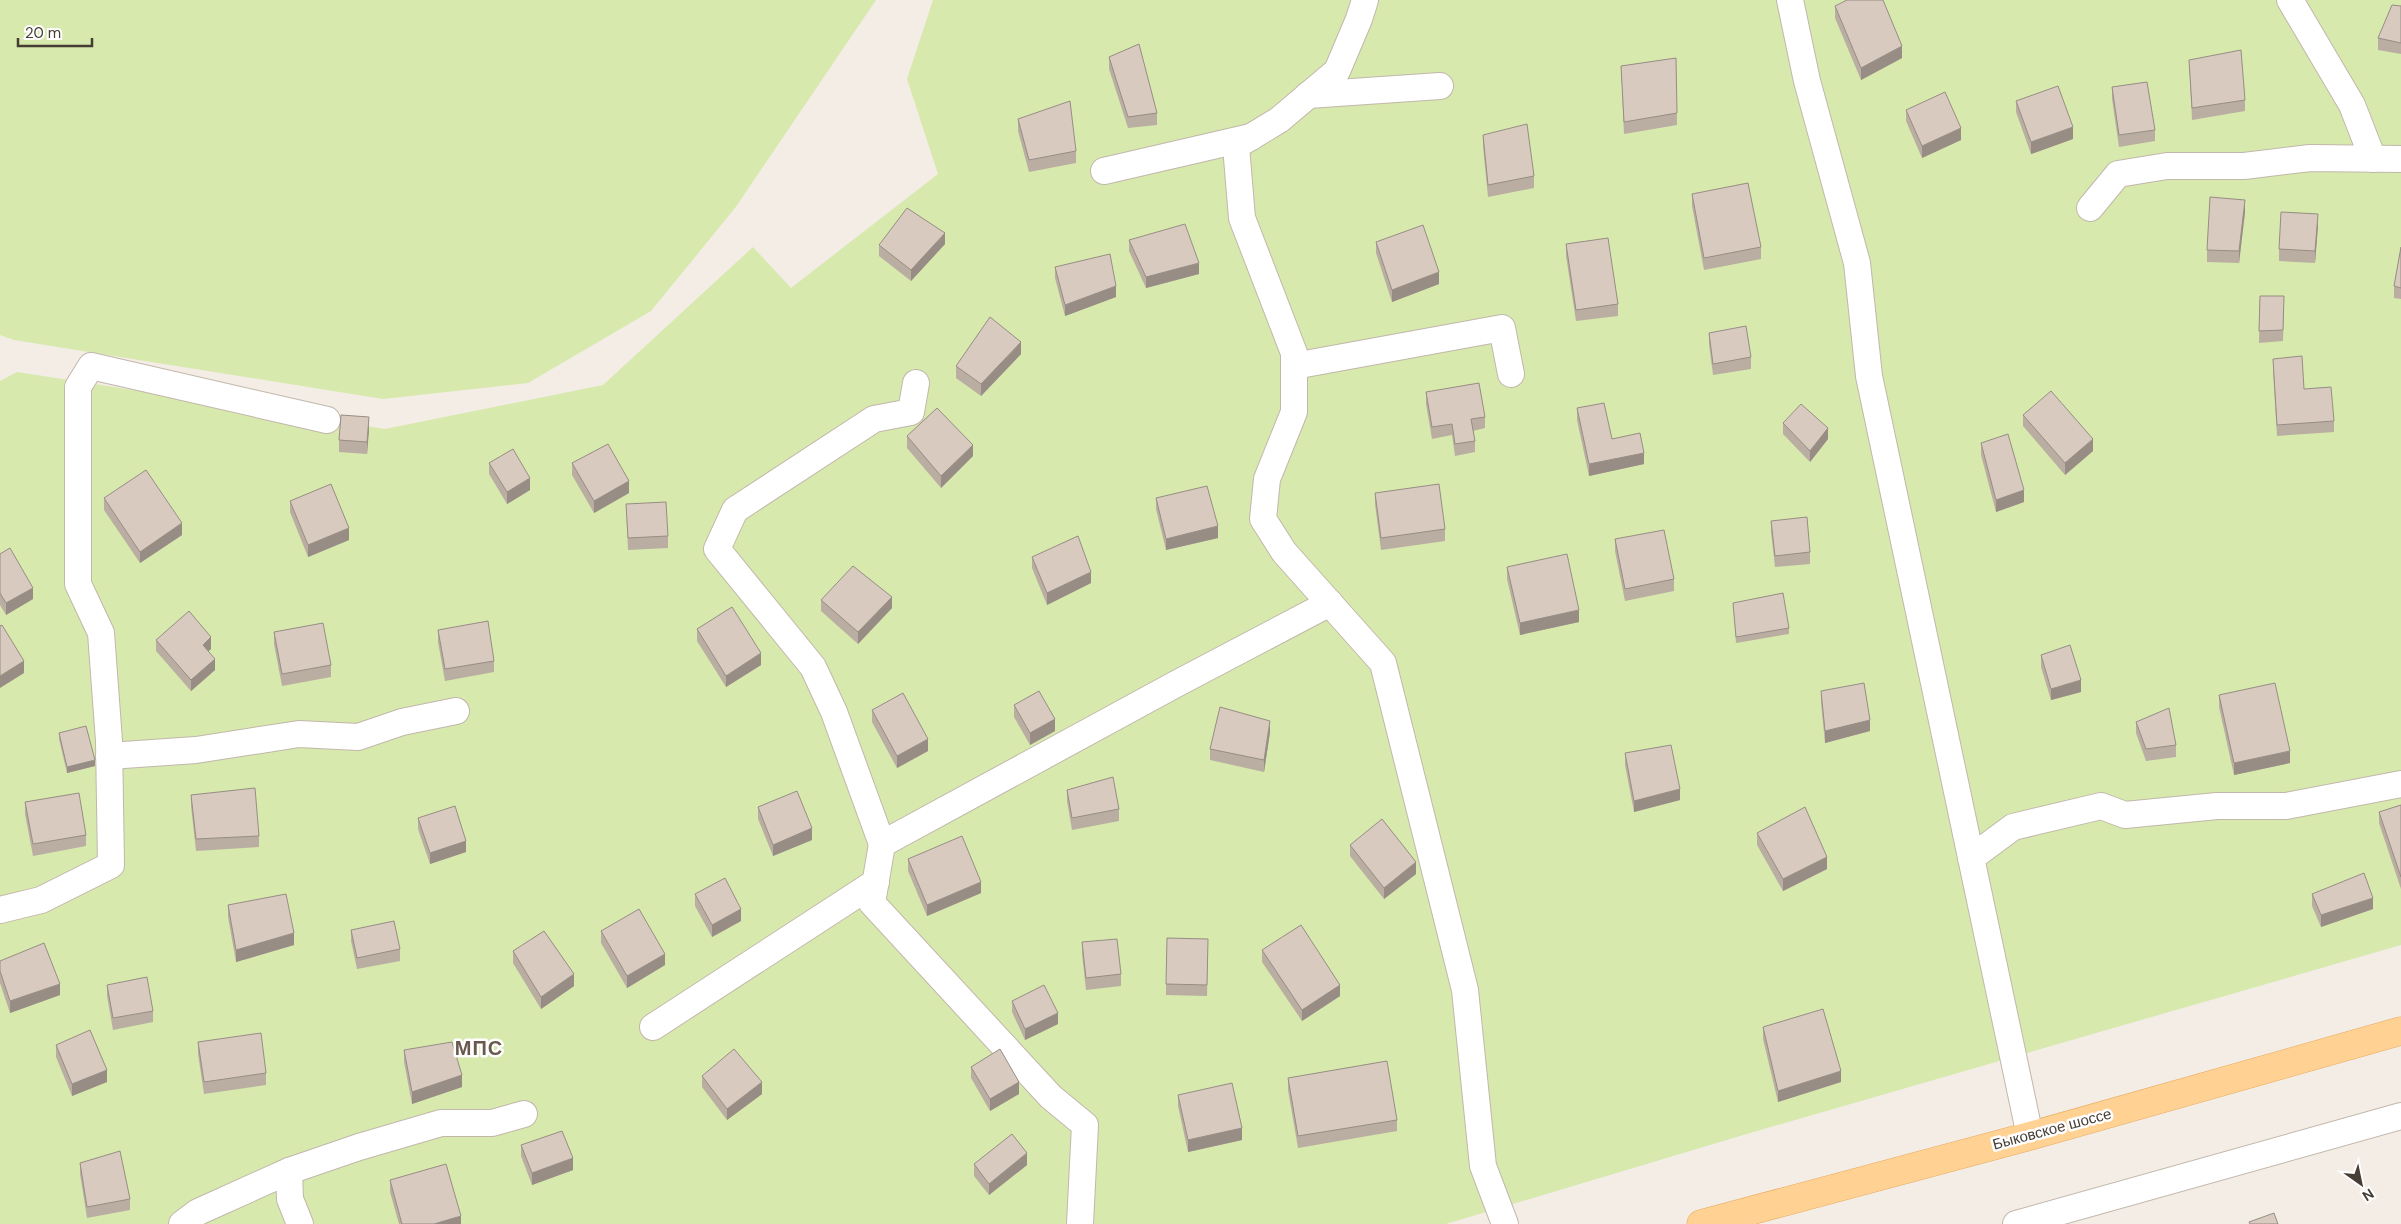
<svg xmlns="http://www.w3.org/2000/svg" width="2401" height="1224" viewBox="0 0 2401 1224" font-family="'DM Sans',sans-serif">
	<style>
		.green { fill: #d7e9ad }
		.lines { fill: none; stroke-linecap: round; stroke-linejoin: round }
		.minor-casing { stroke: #c2b7ab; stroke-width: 28 }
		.major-casing { stroke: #e7ab60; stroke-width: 29 }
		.minor { stroke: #fff; stroke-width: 26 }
		.major { stroke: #ffd193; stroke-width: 28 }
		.wall { fill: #baaea3 }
		.shaded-wall { fill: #978d85 }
		.building { fill: #d8cabe; stroke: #978d85 }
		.labels { text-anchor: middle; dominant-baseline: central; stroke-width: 5; stroke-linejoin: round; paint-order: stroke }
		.street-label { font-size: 15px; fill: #463d35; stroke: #fff }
		.district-label { font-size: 20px; font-weight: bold; letter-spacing: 1px; fill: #69594c; stroke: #fff }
	</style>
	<rect width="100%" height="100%" fill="#f3ede6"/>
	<g class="green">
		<polygon points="0,0 876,0 735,208 651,311 528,383 383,399 14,340 0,335"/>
		<polygon points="933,0 2401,0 2401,945 1750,1133 1446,1224 0,1224 0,381 17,372 385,429 603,385 753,247 791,288 938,174 907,79"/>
	</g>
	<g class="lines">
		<defs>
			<g id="minor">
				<polyline points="1365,0 1359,19 1337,71 1279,120 1236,146 1242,218 1294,353 1294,412 1267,479 1263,519 1284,552 1383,663 1465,990 1483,1166 1505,1224"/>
				<polyline points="1790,0 1807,81 1857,263 1869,376 2030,1136"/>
				<polyline points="2290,0 2352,105 2373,159"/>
				<polyline points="1308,95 1440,86"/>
				<polyline points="1104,171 1251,137"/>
				<polyline points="2090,208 2118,174 2167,166 2244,166 2310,158 2401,159"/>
				<polyline points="1294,366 1502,328 1511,374"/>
				<polyline points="109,756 196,750 299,734 358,737 402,722 456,711"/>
				<polyline points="882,844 834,712 813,667 717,549 735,510 874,419 911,412 916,383"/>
				<polyline points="1971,858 2013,827 2101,806 2125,815 2217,806 2286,806 2401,784"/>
				<polyline points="0,910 41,900 111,865 109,741 101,633 78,584 78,387 91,366 327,420"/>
				<polyline points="653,1027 876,882"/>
				<polyline points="289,1171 290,1199 300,1224"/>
				<polyline points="182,1224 198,1212 289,1171 359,1147 441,1123 492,1123 524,1114"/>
				<polyline points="1080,1224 1085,1125 1051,1097 872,903 882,844 1176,684 1330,603"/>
				<polyline points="2016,1224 2401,1116"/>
			</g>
			<polyline id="major" points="1701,1224 2030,1136 2401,1031"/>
		</defs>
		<use href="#minor" class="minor-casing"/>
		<use href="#major" class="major-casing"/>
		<use href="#minor" class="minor"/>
		<use href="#major" class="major"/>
	</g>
	<g class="wall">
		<polygon points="1835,6 1902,58 1861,80 1835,18"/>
		<polygon points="2401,6 2401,54 2378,50 2378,38"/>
		<polygon points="1109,57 1157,113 1157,125 1128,128 1109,69"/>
		<polygon points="1676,58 1677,125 1624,134 1621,66"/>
		<polygon points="2189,60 2245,100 2245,111 2192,120"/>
		<polygon points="2112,87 2155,130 2155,141 2119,147 2112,99"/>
		<polygon points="2016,101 2073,139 2031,154 2016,112"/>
		<polygon points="1906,110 1961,140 1922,158 1906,121"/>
		<polygon points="1018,119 1076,151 1076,163 1029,172 1018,131"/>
		<polygon points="1483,135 1534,176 1534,188 1488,197 1483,146"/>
		<polygon points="1692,194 1761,247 1761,259 1704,270 1692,206"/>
		<polygon points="2245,212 2239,263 2207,262 2207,250"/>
		<polygon points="2318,226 2315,263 2279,261 2279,249"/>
		<polygon points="1129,240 1199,274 1146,288 1129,251"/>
		<polygon points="1376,242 1439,284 1392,302 1376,253"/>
		<polygon points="945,244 911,281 879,256 879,245"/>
		<polygon points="1566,244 1618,304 1618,316 1576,321 1566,256"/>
		<polygon points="2401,247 2401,299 2394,298 2394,286"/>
		<polygon points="1055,267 1116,297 1065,316 1055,278"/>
		<polygon points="2260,296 2284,308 2283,341 2259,343"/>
		<polygon points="1709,333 1751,357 1751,369 1713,375 1709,344"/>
		<polygon points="1021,354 981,396 956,378 956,366"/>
		<polygon points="2273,359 2304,389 2334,421 2334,432 2277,436 2273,371"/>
		<polygon points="1426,392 1485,417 1485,428 1473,431 1475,441 1475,452 1455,456 1452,435 1432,439 1426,404"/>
		<polygon points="1577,408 1612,439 1644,464 1589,476 1577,420"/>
		<polygon points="2023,415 2093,451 2065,475 2023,426"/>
		<polygon points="1783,423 1828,439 1810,462 1783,434"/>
		<polygon points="369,429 367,454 339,452 339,440"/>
		<polygon points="907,436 973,456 941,488 907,448"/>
		<polygon points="1981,443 2024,502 1996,512 1981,455"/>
		<polygon points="489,463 530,490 507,504 489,474"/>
		<polygon points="572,463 629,493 594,513 572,475"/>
		<polygon points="1375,493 1445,529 1445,541 1381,550 1375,504"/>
		<polygon points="104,498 182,535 140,563 104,510"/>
		<polygon points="1156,498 1218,538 1166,550 1156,509"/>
		<polygon points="290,501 349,540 308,557 290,512"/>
		<polygon points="626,504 668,536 668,548 628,550"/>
		<polygon points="1771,521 1810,552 1810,564 1775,567 1771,532"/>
		<polygon points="1615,539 1674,579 1674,591 1625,601 1615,551"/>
		<polygon points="0,554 33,599 6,615 0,605"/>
		<polygon points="1032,557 1091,583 1047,605 1032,568"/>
		<polygon points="1507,567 1579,622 1520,635 1507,579"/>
		<polygon points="821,600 892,608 858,644 821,611"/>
		<polygon points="1733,603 1789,628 1789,634 1736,643"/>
		<polygon points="697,629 761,665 726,687 697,641"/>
		<polygon points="438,630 494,661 494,672 445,681 438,642"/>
		<polygon points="274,632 331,665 331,677 282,686 274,644"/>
		<polygon points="156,640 211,649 208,651 215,670 191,691 156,651"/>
		<polygon points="2041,655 2081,692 2051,700 2041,667"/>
		<polygon points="1821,691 1870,731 1825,743 1821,703"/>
		<polygon points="2219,695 2290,763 2234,775 2219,707"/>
		<polygon points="1014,705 1055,731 1030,745 1014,717"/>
		<polygon points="872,710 928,751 897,768 872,722"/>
		<polygon points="2136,722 2176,745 2176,757 2146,761 2136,733"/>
		<polygon points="1270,732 1264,772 1210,760 1210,749"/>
		<polygon points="59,733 95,766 67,773 59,739"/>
		<polygon points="1625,753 1680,800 1634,812 1625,765"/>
		<polygon points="1067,790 1119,809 1119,821 1072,830 1067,801"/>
		<polygon points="191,795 259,836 259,847 196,851 191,806"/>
		<polygon points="25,802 86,835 86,846 33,856 25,814"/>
		<polygon points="2401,805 2401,889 2379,823 2379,812"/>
		<polygon points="758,807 812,840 773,856 758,819"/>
		<polygon points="418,818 466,852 430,864 418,829"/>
		<polygon points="1757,833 1827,869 1783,891 1757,845"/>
		<polygon points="1350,845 1416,874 1384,899 1350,856"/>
		<polygon points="908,859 981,893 927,916 908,871"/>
		<polygon points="695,894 741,921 712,937 695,906"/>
		<polygon points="2312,894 2373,909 2321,927 2312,906"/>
		<polygon points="228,905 294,945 236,962 228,917"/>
		<polygon points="351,930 400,949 400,961 357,969 351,941"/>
		<polygon points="601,931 665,965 627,988 601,943"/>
		<polygon points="1082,942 1121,974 1121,986 1086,990 1082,954"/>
		<polygon points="1208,950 1207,996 1166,995 1166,984"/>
		<polygon points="1262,950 1340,996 1302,1021 1262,962"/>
		<polygon points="513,951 574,986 541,1009 513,963"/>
		<polygon points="0,961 60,995 10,1013 0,983"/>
		<polygon points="107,985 153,1011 153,1022 113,1030 107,996"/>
		<polygon points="1012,1001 1058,1024 1025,1040 1012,1012"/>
		<polygon points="1763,1027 1841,1082 1778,1102 1763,1039"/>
		<polygon points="198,1042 266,1073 266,1085 204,1094 198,1054"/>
		<polygon points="56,1045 107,1082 72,1096 56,1057"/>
		<polygon points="404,1050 462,1087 412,1104 404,1062"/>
		<polygon points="971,1067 1019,1094 990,1111 971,1078"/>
		<polygon points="702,1076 762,1094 727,1120 702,1087"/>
		<polygon points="1288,1078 1397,1120 1397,1131 1298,1148 1288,1090"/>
		<polygon points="1178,1095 1242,1140 1188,1152 1178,1106"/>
		<polygon points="521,1145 573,1170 532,1185 521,1156"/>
		<polygon points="80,1163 130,1199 130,1210 87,1218 80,1174"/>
		<polygon points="974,1164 1027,1165 989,1195 974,1176"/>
		<polygon points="390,1180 461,1224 399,1224 390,1192"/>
	</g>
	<g class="shaded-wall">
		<polygon points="1902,46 1902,58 1861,80 1861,68"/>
		<polygon points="2073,127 2073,139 2031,154 2031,142"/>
		<polygon points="1961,128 1961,140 1922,158 1922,146"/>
		<polygon points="2245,200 2245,212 2239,263 2239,251"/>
		<polygon points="2318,214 2318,226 2315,263 2315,251"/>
		<polygon points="945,233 945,244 911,281 911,270"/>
		<polygon points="1199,263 1199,274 1146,288 1146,277"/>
		<polygon points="1439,272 1439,284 1392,302 1392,290"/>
		<polygon points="1116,286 1116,297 1065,316 1065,305"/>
		<polygon points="1021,342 1021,354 981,396 981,384"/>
		<polygon points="369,417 369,429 367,454 367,442"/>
		<polygon points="1828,428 1828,439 1810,462 1810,451"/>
		<polygon points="2093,439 2093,451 2065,475 2065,463"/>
		<polygon points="973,445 973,456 941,488 941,476"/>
		<polygon points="1644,453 1644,464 1589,476 1589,464"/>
		<polygon points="530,478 530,490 507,504 507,492"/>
		<polygon points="629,481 629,493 594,513 594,501"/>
		<polygon points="2024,490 2024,502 1996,512 1996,500"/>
		<polygon points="182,523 182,535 140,563 140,552"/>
		<polygon points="1218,526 1218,538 1166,550 1166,539"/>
		<polygon points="349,528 349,540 308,557 308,545"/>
		<polygon points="1091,572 1091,583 1047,605 1047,593"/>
		<polygon points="33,588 33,599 6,615 6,603"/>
		<polygon points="892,597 892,608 858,644 858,632"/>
		<polygon points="1579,610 1579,622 1520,635 1520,623"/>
		<polygon points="211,637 211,649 203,656 203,645"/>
		<polygon points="761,653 761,665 726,687 726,676"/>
		<polygon points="215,659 215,670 191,691 191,680"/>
		<polygon points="24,661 24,673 0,688 0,676"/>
		<polygon points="2081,680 2081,692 2051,700 2051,689"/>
		<polygon points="1055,719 1055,731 1030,745 1030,733"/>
		<polygon points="1870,720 1870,731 1825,743 1825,731"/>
		<polygon points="1270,721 1270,732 1264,772 1264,760"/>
		<polygon points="928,739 928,751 897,768 897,756"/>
		<polygon points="2290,751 2290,763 2234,775 2234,763"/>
		<polygon points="95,760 95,766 67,773 67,767"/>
		<polygon points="1680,789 1680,800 1634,812 1634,801"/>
		<polygon points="812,828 812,840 773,856 773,845"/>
		<polygon points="466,841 466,852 430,864 430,853"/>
		<polygon points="1827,857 1827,869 1783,891 1783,879"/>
		<polygon points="1416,862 1416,874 1384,899 1384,888"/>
		<polygon points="981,882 981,893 927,916 927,905"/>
		<polygon points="2373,898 2373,909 2321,927 2321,915"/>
		<polygon points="741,909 741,921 712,937 712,925"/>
		<polygon points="294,933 294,945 236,962 236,950"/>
		<polygon points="665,954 665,965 627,988 627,976"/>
		<polygon points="574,974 574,986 541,1009 541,997"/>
		<polygon points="60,984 60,995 10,1013 10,1001"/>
		<polygon points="1340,985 1340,996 1302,1021 1302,1010"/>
		<polygon points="1058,1013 1058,1024 1025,1040 1025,1029"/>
		<polygon points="107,1070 107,1082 72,1096 72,1084"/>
		<polygon points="1841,1071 1841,1082 1778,1102 1778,1091"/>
		<polygon points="462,1075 462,1087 412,1104 412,1092"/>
		<polygon points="762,1082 762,1094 727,1120 727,1109"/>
		<polygon points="1019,1082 1019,1094 990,1111 990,1099"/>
		<polygon points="1242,1128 1242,1140 1188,1152 1188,1140"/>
		<polygon points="1027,1153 1027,1165 989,1195 989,1184"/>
		<polygon points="573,1158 573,1170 532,1185 532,1173"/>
		<polygon points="461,1216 461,1224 434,1224"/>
	</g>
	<g class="building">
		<polygon points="1847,0 1883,0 1902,46 1861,68 1835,6"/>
		<polygon points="2392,5 2401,6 2401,43 2378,38"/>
		<polygon points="1139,44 1157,113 1128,117 1109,57"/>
		<polygon points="2241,50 2245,100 2192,108 2189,60"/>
		<polygon points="1676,58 1677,113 1624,122 1621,66"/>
		<polygon points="2147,82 2155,130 2119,135 2112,87"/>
		<polygon points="2058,86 2073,127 2031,142 2016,101"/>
		<polygon points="1945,92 1961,128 1922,146 1906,110"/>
		<polygon points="1070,101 1076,151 1029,160 1018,119"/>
		<polygon points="1527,124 1534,176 1488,185 1483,135"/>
		<polygon points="1748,183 1761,247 1704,258 1692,194"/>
		<polygon points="2210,197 2245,200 2239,251 2207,250"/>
		<polygon points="907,208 945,233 911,270 879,245"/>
		<polygon points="2281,212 2318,214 2315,251 2279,249"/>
		<polygon points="1185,224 1199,263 1146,277 1129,240"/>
		<polygon points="1423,225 1439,272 1392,290 1376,242"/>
		<polygon points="1608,238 1618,304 1576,310 1566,244"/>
		<polygon points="2401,247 2401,288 2394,286"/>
		<polygon points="1110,254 1116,286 1065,305 1055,267"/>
		<polygon points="2260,296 2284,296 2283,330 2259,331"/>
		<polygon points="990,317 1021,342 981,384 956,366"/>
		<polygon points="1746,326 1751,357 1713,364 1709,333"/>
		<polygon points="2302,356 2304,389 2331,387 2334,421 2277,425 2273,359"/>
		<polygon points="1479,383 1485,417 1471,419 1475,441 1455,444 1452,424 1432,427 1426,392"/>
		<polygon points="2051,391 2093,439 2065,463 2023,415"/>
		<polygon points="1604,403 1612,439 1640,433 1644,453 1589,464 1577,408"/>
		<polygon points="1801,404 1828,428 1810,451 1783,423"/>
		<polygon points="937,408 973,445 941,476 907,436"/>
		<polygon points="341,415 369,417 367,442 339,440"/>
		<polygon points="2008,434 2024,490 1996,500 1981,443"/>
		<polygon points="608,444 629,481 594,501 572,463"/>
		<polygon points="513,449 530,478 507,492 489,463"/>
		<polygon points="146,470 182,523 140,552 104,498"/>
		<polygon points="331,484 349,528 308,545 290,501"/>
		<polygon points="1439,484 1445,529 1381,538 1375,493"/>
		<polygon points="1207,486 1218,526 1166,539 1156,498"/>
		<polygon points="666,502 668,536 628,538 626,504"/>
		<polygon points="1807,517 1810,552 1775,556 1771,521"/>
		<polygon points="1664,530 1674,579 1625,589 1615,539"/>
		<polygon points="1078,536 1091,572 1047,593 1032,557"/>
		<polygon points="10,548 33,588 6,603 0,593 0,554"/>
		<polygon points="1567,554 1579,610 1520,623 1507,567"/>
		<polygon points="853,566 892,597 858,632 821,600"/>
		<polygon points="1783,593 1789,628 1736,637 1733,603"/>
		<polygon points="732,607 761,653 726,676 697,629"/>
		<polygon points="189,611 211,637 203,645 215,659 191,680 156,640"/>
		<polygon points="488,621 494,661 445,669 438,630"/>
		<polygon points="323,623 331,665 282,674 274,632"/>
		<polygon points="2,625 24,661 0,676 0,626"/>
		<polygon points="2070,645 2081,680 2051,689 2041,655"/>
		<polygon points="1864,683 1870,720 1825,731 1821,691"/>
		<polygon points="2275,683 2290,751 2234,763 2219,695"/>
		<polygon points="1039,691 1055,719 1030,733 1014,705"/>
		<polygon points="903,693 928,739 897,756 872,710"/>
		<polygon points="1220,707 1270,721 1264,760 1210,749"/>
		<polygon points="2169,708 2176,745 2146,749 2136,722"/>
		<polygon points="86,726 95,760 67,767 59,733"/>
		<polygon points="1671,745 1680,789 1634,801 1625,753"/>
		<polygon points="1113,777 1119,809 1072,818 1067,790"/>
		<polygon points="255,788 259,836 196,839 191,795"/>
		<polygon points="797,791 812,828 773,845 758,807"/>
		<polygon points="79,793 86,835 33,844 25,802"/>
		<polygon points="2401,805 2401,877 2379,812"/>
		<polygon points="455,806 466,841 430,853 418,818"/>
		<polygon points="1805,807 1827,857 1783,879 1757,833"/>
		<polygon points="1382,819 1416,862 1384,888 1350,845"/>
		<polygon points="962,836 981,882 927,905 908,859"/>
		<polygon points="2364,873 2373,898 2321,915 2312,894"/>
		<polygon points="725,878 741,909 712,925 695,894"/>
		<polygon points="286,894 294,933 236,950 228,905"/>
		<polygon points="639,909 665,954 627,976 601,931"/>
		<polygon points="394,921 400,949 357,958 351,930"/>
		<polygon points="1301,925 1340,985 1302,1010 1262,950"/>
		<polygon points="544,931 574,974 541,997 513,951"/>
		<polygon points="1167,938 1208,939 1207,985 1166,984"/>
		<polygon points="1117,939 1121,974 1086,978 1082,942"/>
		<polygon points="44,943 60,984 10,1001 0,971 0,961"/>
		<polygon points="147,977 153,1011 113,1018 107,985"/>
		<polygon points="1044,985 1058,1013 1025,1029 1012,1001"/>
		<polygon points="1823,1009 1841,1071 1778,1091 1763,1027"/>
		<polygon points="90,1030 107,1070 72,1084 56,1045"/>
		<polygon points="261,1033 266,1073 204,1082 198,1042"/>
		<polygon points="452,1042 462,1075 412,1092 404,1050"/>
		<polygon points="734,1049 762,1082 727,1109 702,1076"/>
		<polygon points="1000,1049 1019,1082 990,1099 971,1067"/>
		<polygon points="1387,1061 1397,1120 1298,1136 1288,1078"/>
		<polygon points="1232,1083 1242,1128 1188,1140 1178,1095"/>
		<polygon points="562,1131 573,1158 532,1173 521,1145"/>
		<polygon points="1012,1134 1027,1153 989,1184 974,1164"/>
		<polygon points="120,1151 130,1199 87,1207 80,1163"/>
		<polygon points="446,1164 461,1216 434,1224 402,1224 390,1180"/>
		<polygon points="2274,1213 2278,1224 2250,1224 2249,1222"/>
	</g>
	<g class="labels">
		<g class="street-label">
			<text transform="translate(2052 1129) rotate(-15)">Быковское шоссе</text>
		</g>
		<g class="district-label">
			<text x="479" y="1048">МПС</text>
		</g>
	</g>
	<g transform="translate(2361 1184) rotate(147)" stroke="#ffffff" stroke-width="4" paint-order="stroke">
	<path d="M0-4L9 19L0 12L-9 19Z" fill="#463d35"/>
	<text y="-8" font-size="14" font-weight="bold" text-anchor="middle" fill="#463d35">N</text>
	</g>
	<path d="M18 38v8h74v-8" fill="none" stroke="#463d35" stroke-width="2.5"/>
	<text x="25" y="38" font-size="15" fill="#463d35" stroke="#ffffff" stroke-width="4" paint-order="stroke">20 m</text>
</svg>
